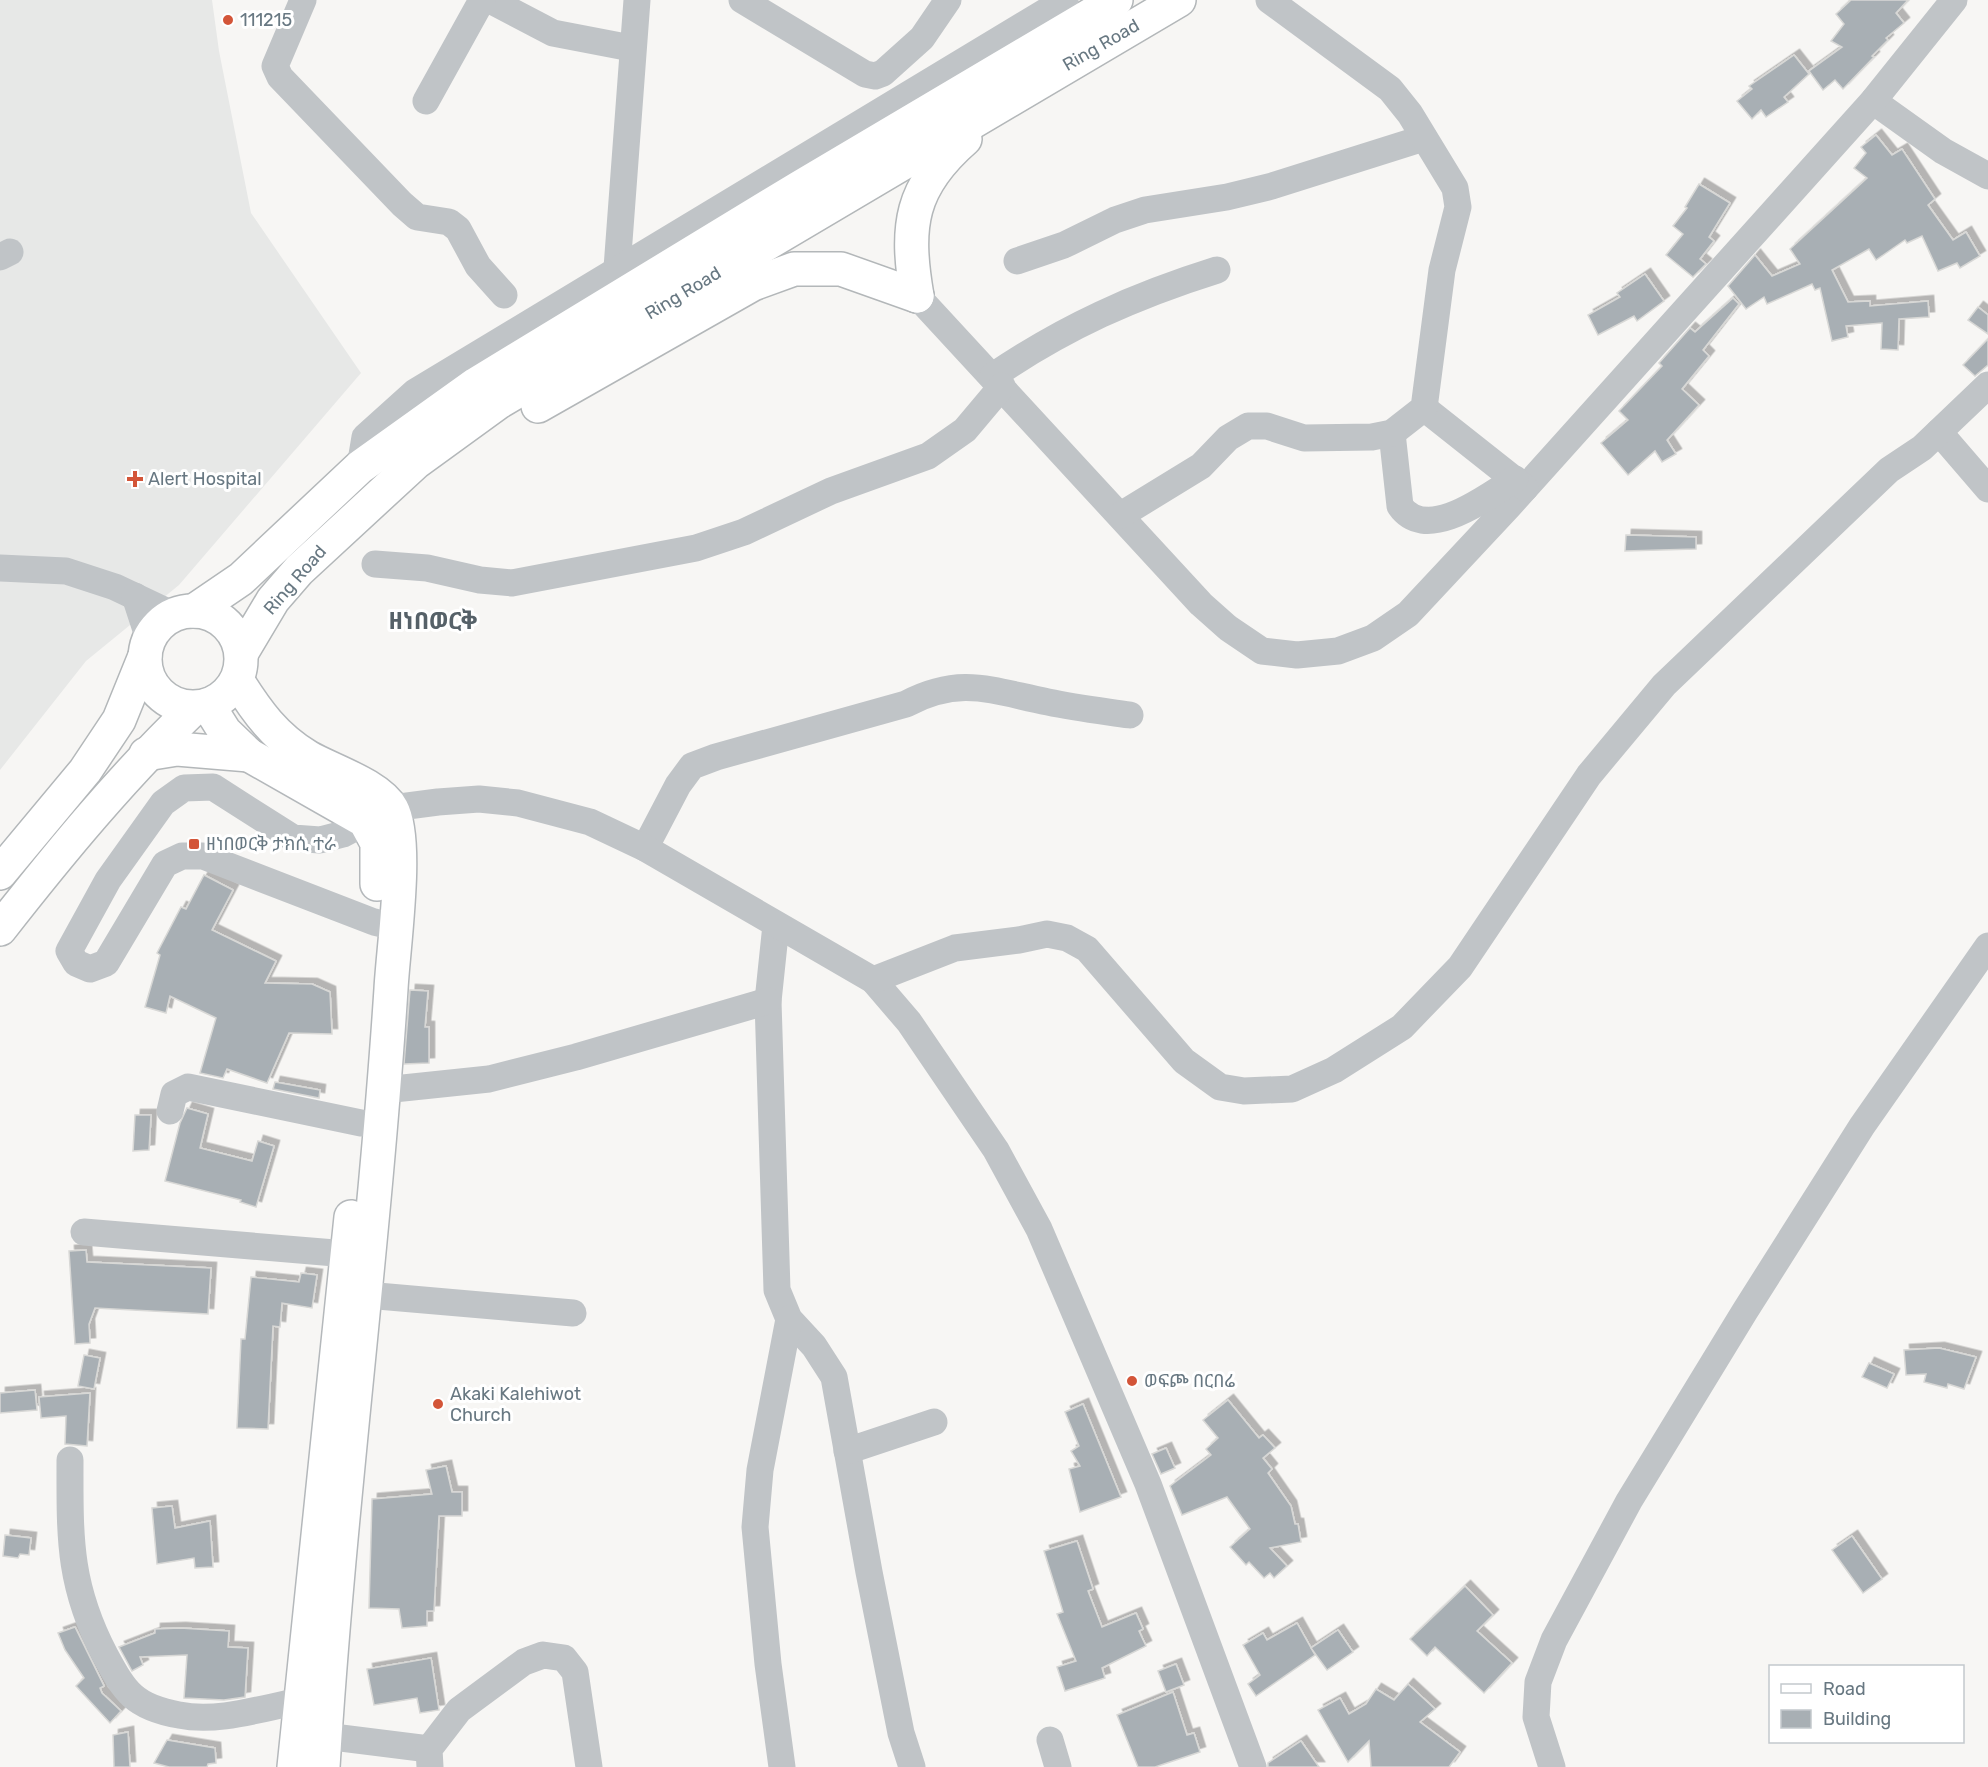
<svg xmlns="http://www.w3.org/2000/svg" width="1988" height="1767" viewBox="0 0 1988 1767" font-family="Rubik,'Noto Sans Ethiopic',sans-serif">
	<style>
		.built { fill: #e7e8e7 }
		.building { fill: #a8afb4; stroke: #d8d8d6; stroke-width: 1.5; filter: url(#shadow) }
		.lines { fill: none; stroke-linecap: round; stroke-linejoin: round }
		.major-casing { stroke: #b4b8bb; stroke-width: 36 }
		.highway-casing { stroke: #b3b7b9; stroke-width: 36 }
		.minor { stroke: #c0c4c7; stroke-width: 27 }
		.major { stroke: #fff; stroke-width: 33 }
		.highway { stroke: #fff; stroke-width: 33 }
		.poi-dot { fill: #d35538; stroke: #fff; stroke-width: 2 }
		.labels { text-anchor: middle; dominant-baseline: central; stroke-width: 6; stroke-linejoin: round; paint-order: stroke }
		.poi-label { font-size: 18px; fill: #687882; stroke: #fff; text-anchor: start }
		.street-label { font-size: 18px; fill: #687882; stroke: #fff }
		.district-label { font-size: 24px; font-weight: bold; fill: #566168; stroke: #fff }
	</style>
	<defs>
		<filter id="shadow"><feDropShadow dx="5.5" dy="-5.5" stdDeviation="0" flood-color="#0004"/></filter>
	</defs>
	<rect width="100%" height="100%" fill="#f7f6f4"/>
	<polygon class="built" points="0,0 212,0 219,51 251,213 361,373 179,585 86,661 0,770"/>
	<g class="building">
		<polygon points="1851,0 1908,0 1896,13 1904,23 1886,38 1888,40 1872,56 1874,57 1843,89 1835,80 1823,90 1809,71 1842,47 1831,41 1844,24 1836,14"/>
		<polygon points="1794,55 1809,74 1784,97 1788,102 1766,117 1761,110 1752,119 1737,101 1752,89 1749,86"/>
		<polygon points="1876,135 1892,155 1902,149 1935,199 1928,205 1953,240 1966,232 1980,256 1960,268 1957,263 1938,271 1922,236 1907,243 1905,240 1876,260 1869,249 1832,270 1848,302 1870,301 1870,306 1928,301 1929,317 1899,319 1898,350 1881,349 1882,323 1846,326 1848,337 1832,341 1820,288 1815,290 1812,284 1767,304 1764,297 1746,309 1728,286 1755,255 1772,276 1800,264 1790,249 1867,178 1854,168 1866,153 1861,147"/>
		<polygon points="1699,184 1730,203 1709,237 1714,241 1700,259 1706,264 1693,277 1666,255 1683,234 1673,226 1687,208 1685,207"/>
		<polygon points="1645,274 1664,301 1637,321 1634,316 1598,335 1588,315 1620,297 1617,293"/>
		<polygon points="1733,298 1739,304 1703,350 1709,356 1682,389 1699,405 1667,440 1676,454 1662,462 1655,451 1628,475 1601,443 1628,420 1619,411 1662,366 1659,363 1690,328 1695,332"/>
		<polygon points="1978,307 1988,315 1988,334 1968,320"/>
		<polygon points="1988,339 1988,365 1975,376 1963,365"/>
		<polygon points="1626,535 1696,537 1696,549 1625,551"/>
		<polygon points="204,875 233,890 212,930 276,961 265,983 312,984 330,992 332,1034 289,1033 267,1083 227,1069 223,1078 200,1073 216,1018 170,996 166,1013 145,1007 160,955 157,953 181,907 186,909"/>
		<polygon points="410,990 428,991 425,1027 429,1027 429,1063 404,1064"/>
		<polygon points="275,1082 320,1090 319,1098 273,1089"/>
		<polygon points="187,1108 208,1114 200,1148 252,1161 258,1141 274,1146 256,1207 240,1202 241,1200 165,1181 180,1123"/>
		<polygon points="135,1115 151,1115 149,1150 133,1151"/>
		<polygon points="86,1250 87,1262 211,1268 208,1314 95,1308 89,1324 90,1343 75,1344 69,1251"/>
		<polygon points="301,1273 317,1275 312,1308 282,1303 280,1327 273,1326 268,1429 237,1428 241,1339 245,1339 251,1277 299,1282"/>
		<polygon points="1939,1348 1976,1357 1964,1389 1948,1384 1947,1388 1924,1382 1926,1374 1906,1375 1904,1350"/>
		<polygon points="84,1355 100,1358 94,1389 78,1386"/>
		<polygon points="1869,1363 1894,1374 1887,1388 1862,1377"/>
		<polygon points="35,1390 37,1410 0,1413 0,1393"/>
		<polygon points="90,1393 87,1446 65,1444 66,1416 41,1418 39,1397"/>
		<polygon points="1228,1400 1259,1438 1263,1435 1275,1448 1263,1458 1272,1469 1268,1473 1291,1506 1295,1524 1298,1524 1301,1542 1270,1548 1287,1566 1274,1578 1270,1573 1264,1578 1249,1562 1246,1565 1230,1547 1250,1529 1227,1497 1182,1515 1170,1486 1211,1455 1206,1449 1218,1438 1203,1420"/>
		<polygon points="1083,1404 1121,1497 1080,1512 1069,1469 1080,1466 1071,1451 1079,1446 1065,1412"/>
		<polygon points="1166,1448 1175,1468 1161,1474 1152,1454"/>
		<polygon points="446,1466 452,1492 462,1492 462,1516 439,1516 434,1611 427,1611 427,1626 402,1628 399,1609 369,1608 372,1499 432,1494 426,1470"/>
		<polygon points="172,1506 175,1528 210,1521 213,1567 195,1568 194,1558 157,1564 152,1508"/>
		<polygon points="5,1535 31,1538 29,1555 20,1554 18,1558 3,1556"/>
		<polygon points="1852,1536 1882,1579 1863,1593 1832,1550"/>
		<polygon points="1077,1541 1093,1589 1088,1591 1102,1627 1136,1613 1143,1629 1139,1631 1146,1646 1102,1668 1105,1678 1065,1691 1057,1667 1076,1661 1057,1614 1063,1612 1044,1551"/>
		<polygon points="1465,1586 1493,1615 1477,1631 1512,1663 1484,1693 1435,1647 1427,1656 1410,1639"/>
		<polygon points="1297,1623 1315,1655 1256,1696 1248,1684 1260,1675 1243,1645 1263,1633 1267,1640"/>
		<polygon points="75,1627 104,1686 100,1688 102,1693 121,1711 110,1723 76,1686 84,1678 65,1650 58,1633"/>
		<polygon points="180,1628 229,1631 228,1647 248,1648 245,1697 224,1700 184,1698 187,1655 140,1657 143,1665 132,1671 119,1647 155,1633 155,1629"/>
		<polygon points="1338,1630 1353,1652 1327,1670 1311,1648"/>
		<polygon points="431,1658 439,1710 420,1713 417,1698 374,1705 367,1669"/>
		<polygon points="1176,1664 1184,1685 1166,1692 1158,1671"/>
		<polygon points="1408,1684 1435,1709 1420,1722 1460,1752 1449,1767 1371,1767 1369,1741 1348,1762 1318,1710 1340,1698 1349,1714 1366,1704 1376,1689 1394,1700"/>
		<polygon points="1173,1692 1187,1735 1194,1733 1200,1752 1155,1767 1138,1767 1117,1715"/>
		<polygon points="128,1732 130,1767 114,1767 113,1735"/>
		<polygon points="167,1740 215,1748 216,1763 208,1764 207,1767 169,1767 154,1763"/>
		<polygon points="1301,1741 1319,1767 1268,1767 1268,1763"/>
	</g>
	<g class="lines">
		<defs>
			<g id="major">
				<path d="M237,680C257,712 275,737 308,757C330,770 379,785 392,809C409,841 393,949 391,989C374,1249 339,1507 323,1767"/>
				<polyline points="208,705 225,732 249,755 365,821 377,843 377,884"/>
				<polyline points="294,1767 351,1217"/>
			</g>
			<g id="highway">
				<path d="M917,296C905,226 910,187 965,139"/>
				<polyline points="538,406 753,284 794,269 841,269 917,296"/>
				<circle cx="193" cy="659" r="48"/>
				<polyline points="194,611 241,579 360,467 476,384 800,187 1116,0"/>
				<polyline points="242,652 273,600 299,570 415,463 499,402 1179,0"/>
				<polyline points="146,754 177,749 249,755"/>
				<polyline points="0,873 85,771 119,720 145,656"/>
				<path d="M0,929C61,851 123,776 194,708"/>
			</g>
		</defs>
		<use href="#major" class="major-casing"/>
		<use href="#highway" class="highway-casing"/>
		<g class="minor">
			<polyline points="303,0 275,66 280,77 402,204 417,217 449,222 458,229 478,266 504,295"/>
			<polyline points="490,0 553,33 631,48"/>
			<polyline points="742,0 865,74 875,76 883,73 922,38 948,0"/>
			<polyline points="426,101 482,0"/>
			<polyline points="1873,101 1943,151 1988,176"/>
			<polyline points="0,257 10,252"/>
			<polyline points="1017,261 1064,245 1115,220 1145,210 1227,197 1272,186 1424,138"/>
			<polyline points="617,268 637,0"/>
			<polyline points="917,296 1201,604 1228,628 1262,651 1297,655 1338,651 1373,638 1408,614 1509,506 1873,101 1954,0"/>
			<path d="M993,376C1065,327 1134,296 1217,270"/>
			<polyline points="1424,408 1525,488"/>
			<polyline points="1939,432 1988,489"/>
			<path d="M1392,433L1400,506C1426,544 1487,497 1515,479"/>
			<polyline points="360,467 365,437 415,392 1065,0"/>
			<polyline points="1121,515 1201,466 1228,438 1248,426 1267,426 1304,438 1372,437 1392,433 1424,408 1442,270 1458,207 1455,188 1410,114 1390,89 1269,0"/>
			<polyline points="375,564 427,568 480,580 512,583 696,548 744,532 831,491 928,456 965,430 1002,386"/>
			<polyline points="0,568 66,571 115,587 174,615"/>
			<polyline points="135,596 149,639"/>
			<path d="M645,848L678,785L692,766L716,757L906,704C961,675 992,691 1048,702C1076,708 1103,711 1130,715"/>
			<polyline points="776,925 768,1001 777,1290 789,1319 814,1346 834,1377 869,1572 901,1733 912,1767"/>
			<polyline points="396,927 374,922 203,856 182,856 165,864 106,963 90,969 76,963 69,951 108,880 163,803 184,788 213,787 293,838 320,840 343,834 392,808 438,802 479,799 518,803 590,822 645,848 873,980 909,1022 996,1150 1039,1229 1148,1484 1253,1767"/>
			<polyline points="873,980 955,948 1019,940 1047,934 1067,938 1087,949 1184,1061 1220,1087 1244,1091 1292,1089 1334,1070 1402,1027 1460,967 1589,775 1664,685 1889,470 1922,448 1988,385"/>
			<polyline points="384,1090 489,1079 576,1057 768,1001"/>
			<polyline points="170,1111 174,1094 188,1087 361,1123"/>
			<polyline points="84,1232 347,1254"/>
			<polyline points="366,1295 573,1313"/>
			<polyline points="847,1451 934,1422"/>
			<path d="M70,1460C70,1537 68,1584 105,1655C125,1692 134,1707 179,1715C218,1723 262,1708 300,1701"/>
			<polyline points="325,1736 429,1749"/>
			<polyline points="1050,1740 1058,1767"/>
			<polyline points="430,1767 429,1749 459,1710 524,1662 543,1655 564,1658 575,1672 589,1767"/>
			<polyline points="782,1767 768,1664 755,1527 760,1470 789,1319"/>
			<polyline points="1552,1767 1536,1717 1538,1682 1554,1640 1629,1501 1745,1311 1862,1126 1988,946"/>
		</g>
		<use href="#major" class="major"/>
		<use href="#highway" class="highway"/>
	</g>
	<g class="poi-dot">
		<circle cx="228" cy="20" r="6"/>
		<path d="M132 470h6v6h6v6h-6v6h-6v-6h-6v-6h6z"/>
		<rect x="188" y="838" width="12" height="12" rx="3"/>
		<circle cx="1132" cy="1381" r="6"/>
		<circle cx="438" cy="1404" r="6"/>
	</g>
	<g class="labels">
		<g class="poi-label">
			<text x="240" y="20">111215</text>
			<text x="148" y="479">Alert Hospital</text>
			<text x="206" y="844">ዘነበወርቅ ታክሲ ተራ</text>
			<text x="1144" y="1381">ወፍጮ በርበሬ</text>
			<text x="450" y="1394">Akaki Kalehiwot<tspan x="450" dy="21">Church</tspan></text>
		</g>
		<g class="street-label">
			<text transform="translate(1101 45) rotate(-30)">Ring Road</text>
			<text transform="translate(683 293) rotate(-31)">Ring Road</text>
			<text transform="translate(295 580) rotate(-49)">Ring Road</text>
		</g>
		<g class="district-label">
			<text x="433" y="621">ዘነበወርቅ</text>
		</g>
	</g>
	<rect x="1769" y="1665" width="195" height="78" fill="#ffffff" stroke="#c3c9cd" stroke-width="1.5"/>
	<rect x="1781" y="1684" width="30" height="9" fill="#ffffff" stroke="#c3c9cd" stroke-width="1.5"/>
	<text x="1823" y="1695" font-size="18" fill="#687882">Road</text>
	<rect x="1781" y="1710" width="30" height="18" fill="#a8afb4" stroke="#c3c9cd" stroke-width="1.5"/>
	<text x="1823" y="1725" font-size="18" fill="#687882">Building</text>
</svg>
